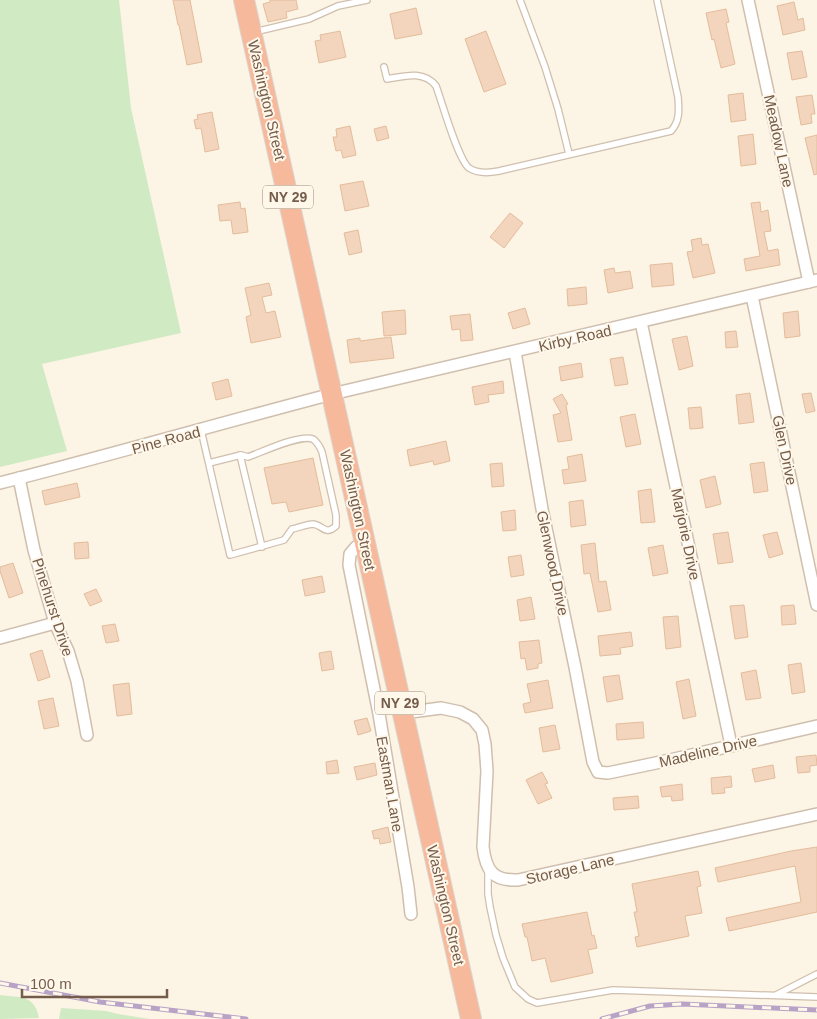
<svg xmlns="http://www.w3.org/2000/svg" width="817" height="1019" viewBox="0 0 817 1019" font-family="Arial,sans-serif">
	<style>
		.green { fill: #d0eac3 }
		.building { fill: #f2d5bc; stroke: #e4bc9c }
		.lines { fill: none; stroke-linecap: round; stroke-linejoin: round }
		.lane-casing { stroke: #d0bfae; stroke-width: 8 }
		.street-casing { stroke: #d0bfae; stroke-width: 14 }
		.highway-casing { stroke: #dbd5d0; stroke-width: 22 }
		.lane { stroke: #fff; stroke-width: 5.5 }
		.street { stroke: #fff; stroke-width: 11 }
		.highway { stroke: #f6b99b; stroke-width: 20 }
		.rail-casing { stroke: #b8a3c6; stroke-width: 5 }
		.rail { stroke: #fff8ea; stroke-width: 3; stroke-dasharray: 9; stroke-linecap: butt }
		.labels { text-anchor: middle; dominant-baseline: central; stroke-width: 4; stroke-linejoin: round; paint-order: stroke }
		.shield { fill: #fff8ea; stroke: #9e8b7a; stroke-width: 1 }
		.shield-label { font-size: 14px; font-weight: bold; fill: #755c4a }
		.street-label { font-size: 15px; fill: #755c4a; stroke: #fff8ea }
	</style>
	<rect width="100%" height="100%" fill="#fcf4e4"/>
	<g class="green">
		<polygon points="0,0 119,0 131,108 181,333 42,364 67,451 0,467"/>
		<path d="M0,995C21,998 34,994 39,1018L0,1019Z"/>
		<polygon points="61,1008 106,1011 118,1014 150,1019 59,1019"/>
	</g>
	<g class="building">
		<polygon points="173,0 190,0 202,62 187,65 179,25 178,25"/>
		<polygon points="270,0 296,0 298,9 286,12 287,18 268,22 263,4 270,2"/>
		<polygon points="794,2 798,20 803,18 805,30 783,35 777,6"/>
		<polygon points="416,8 422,34 395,39 390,14"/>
		<polygon points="726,9 729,22 726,23 735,64 721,68 714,39 712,40 706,13"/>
		<polygon points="340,31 346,57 319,63 315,41 321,40 320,35"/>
		<polygon points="486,31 506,84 484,92 465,39"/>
		<polygon points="802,51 807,77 792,80 787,53"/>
		<polygon points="743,93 746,120 731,122 728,95"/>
		<polygon points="812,95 815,114 811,114 812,123 801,125 796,97"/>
		<polygon points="212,112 219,149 205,152 201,128 196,129 194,120 198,119 197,115"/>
		<polygon points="350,126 356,155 343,158 341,150 336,151 333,137 337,137 336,129"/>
		<polygon points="386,126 389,138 377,141 374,129"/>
		<polygon points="753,134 756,164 741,166 738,136"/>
		<polygon points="817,135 817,174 814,175 805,138"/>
		<polygon points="363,181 369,206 345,211 340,185"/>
		<polygon points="240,202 241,209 245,208 248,232 233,234 231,220 220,221 218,205"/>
		<polygon points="760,202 761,212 768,210 771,231 764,232 768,251 778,249 780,265 746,271 744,259 760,256 751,203"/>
		<polygon points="510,213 523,223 504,248 490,237"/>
		<polygon points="358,230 362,252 349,255 344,233"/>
		<polygon points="701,238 702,245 708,244 715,273 693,278 687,252 693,251 691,240"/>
		<polygon points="672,263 674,285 652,287 650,265"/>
		<polygon points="614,268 615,273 630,271 633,288 608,293 604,270"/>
		<polygon points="269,283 272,295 262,297 266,313 275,311 281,337 251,343 246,317 251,315 245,288"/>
		<polygon points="586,287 587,304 568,306 567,289"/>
		<polygon points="525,308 530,324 513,329 508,313"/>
		<polygon points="405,310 406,334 384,336 382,312"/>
		<polygon points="798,311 800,336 785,338 783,313"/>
		<polygon points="470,314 473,340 461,341 460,329 452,330 450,316"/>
		<polygon points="736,331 738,347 726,348 725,332"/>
		<polygon points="687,336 693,366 679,370 672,339"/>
		<polygon points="391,337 394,358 350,363 347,340 360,338 360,341"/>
		<polygon points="623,357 628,384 615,386 610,359"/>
		<polygon points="581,363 583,377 561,381 559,367"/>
		<polygon points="228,379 232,396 216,400 212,383"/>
		<polygon points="503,381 504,393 488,395 489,402 475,405 472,387"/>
		<polygon points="750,393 754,422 739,424 736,395"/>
		<polygon points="811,393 815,411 806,413 802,394"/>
		<polygon points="562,394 568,404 566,405 572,440 558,442 553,415 561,413 553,399"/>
		<polygon points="701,407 703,428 690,429 688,408"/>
		<polygon points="635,414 641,444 626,447 620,417"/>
		<polygon points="446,441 450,461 434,465 433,461 410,466 407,450"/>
		<polygon points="582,454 586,481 564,484 562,470 569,469 567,457"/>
		<polygon points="313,458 323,505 289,512 286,502 272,504 264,468"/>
		<polygon points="764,462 768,491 754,493 750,464"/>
		<polygon points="502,463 504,486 492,487 490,464"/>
		<polygon points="715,476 721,504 706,508 700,480"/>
		<polygon points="77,483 80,497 45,505 42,491"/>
		<polygon points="651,489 655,522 641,523 638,491"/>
		<polygon points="583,500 586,525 571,527 569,502"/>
		<polygon points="515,510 516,530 503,531 501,512"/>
		<polygon points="728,532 733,562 718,564 713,534"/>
		<polygon points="777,532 783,554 769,558 763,535"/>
		<polygon points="88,542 89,558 75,559 74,543"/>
		<polygon points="595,543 599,582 606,581 611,610 598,612 590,573 584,574 581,545"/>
		<polygon points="663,545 668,573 653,576 648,548"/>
		<polygon points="521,555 524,575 511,577 508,557"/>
		<polygon points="13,563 23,593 9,598 0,571 0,567"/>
		<polygon points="322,576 325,592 305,596 302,580"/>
		<polygon points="96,589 102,601 90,606 84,594"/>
		<polygon points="531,597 535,619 520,621 517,600"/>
		<polygon points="744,605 748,637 735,639 730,606"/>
		<polygon points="794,605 796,624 782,625 781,606"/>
		<polygon points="678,616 681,647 666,649 663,617"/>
		<polygon points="115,624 119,641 106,643 102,626"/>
		<polygon points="631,632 633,646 620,648 621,654 600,656 598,636"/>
		<polygon points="539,640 542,663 538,664 538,668 527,670 525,658 521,659 519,642"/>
		<polygon points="42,650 50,677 38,681 30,654"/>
		<polygon points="331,651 334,669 322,671 319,653"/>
		<polygon points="801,663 805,692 792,694 788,665"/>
		<polygon points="756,670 761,698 746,700 741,673"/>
		<polygon points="619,675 623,699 607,702 603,677"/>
		<polygon points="689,679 696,716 683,719 676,682"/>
		<polygon points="548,680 553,708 525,713 523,704 531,702 527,684"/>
		<polygon points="129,683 132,714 117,716 113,685"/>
		<polygon points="53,698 59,726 44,729 38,701"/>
		<polygon points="367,718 371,731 358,735 354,721"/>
		<polygon points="643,722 644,738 617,740 616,724"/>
		<polygon points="555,725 560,749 543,752 539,728"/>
		<polygon points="816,755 817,765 810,766 810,772 798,773 796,757"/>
		<polygon points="337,760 339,773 327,774 326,762"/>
		<polygon points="375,763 377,775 357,780 354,767"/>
		<polygon points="773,765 775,778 755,782 752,769"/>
		<polygon points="542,772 548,783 545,784 552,798 538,804 526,780"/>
		<polygon points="731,776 732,787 724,788 725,793 712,794 711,778"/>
		<polygon points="682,784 683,800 672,801 671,796 662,797 660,787"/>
		<polygon points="638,796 639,808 614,810 613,798"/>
		<polygon points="388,827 391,842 380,844 379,838 374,839 372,831"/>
		<polygon points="817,847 817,912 729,931 726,918 801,902 795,866 718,882 715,868 791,851"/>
		<polygon points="698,871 701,886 697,887 702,913 685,916 689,936 637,947 635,937 639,936 634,912 637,912 632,884"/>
		<polygon points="587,912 592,936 594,935 597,948 588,950 593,973 551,982 545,958 532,961 527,937 525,937 522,924"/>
	</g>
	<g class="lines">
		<defs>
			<g id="lane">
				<polyline points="520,0 545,67 558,109 569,154"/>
				<polyline points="254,32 309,19 338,6 367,0"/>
				<path d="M384,67L387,79C404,76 424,70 436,86C442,102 458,160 469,168C478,174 489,173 499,171L671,131C680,121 679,110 678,97L657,0"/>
				<path d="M201,430L230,555L284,540L292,529C298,528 307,524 313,524C323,525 325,536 336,526V515L322,452C320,447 317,442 313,439C300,434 262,452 248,457L241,455L209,463"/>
				<polyline points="240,455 262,547"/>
				<polyline points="488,870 488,894 490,907 496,935 503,958 515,987 528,999 537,1003 613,990 817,997"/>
				<polyline points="776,995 817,974"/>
			</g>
			<g id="street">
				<polyline points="748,0 809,282"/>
				<polyline points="752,296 817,605"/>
				<polyline points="641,322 731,745"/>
				<polyline points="515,352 542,509 575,667 593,762 598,772 608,773 670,760 817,726"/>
				<polyline points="19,478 34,550 55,623 68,651 77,681 87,735"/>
				<path d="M0,483C111,455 221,423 332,394L817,280"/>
				<polyline points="366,545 356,547 350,554 349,565 379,714 408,887 411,914"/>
				<polyline points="0,638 55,623"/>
				<path d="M403,713L441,708L460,712L473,719L482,730L485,744L487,771L483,847C486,871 493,881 518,880L817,814"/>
			</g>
			<polyline id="highway" points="244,0 471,1019"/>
		</defs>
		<use href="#lane" class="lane-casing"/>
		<use href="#street" class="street-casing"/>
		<use href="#highway" class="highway-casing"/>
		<use href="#lane" class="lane"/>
		<use href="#street" class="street"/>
		<use href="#highway" class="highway"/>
		<defs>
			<g id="rail">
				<polyline points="0,983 100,1002 246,1019"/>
				<polyline points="602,1019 650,1006 682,1004 817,1010"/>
			</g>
		</defs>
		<use href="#rail" class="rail-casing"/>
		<use href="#rail" class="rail"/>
	</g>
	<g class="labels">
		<g class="shield">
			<rect x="263" y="185.5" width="50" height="23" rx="4"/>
			<rect x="375" y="691.5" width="50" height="23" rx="4"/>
		</g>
		<g class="shield-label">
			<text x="288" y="197">NY 29</text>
			<text x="400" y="703">NY 29</text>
		</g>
		<g class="street-label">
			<text transform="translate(267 100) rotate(77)">Washington Street</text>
			<text transform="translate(779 141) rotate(78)">Meadow Lane</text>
			<text transform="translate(575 338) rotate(-13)">Kirby Road</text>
			<text transform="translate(166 440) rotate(-15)">Pine Road</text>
			<text transform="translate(785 450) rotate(78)">Glen Drive</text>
			<text transform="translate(358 510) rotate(78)">Washington Street</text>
			<text transform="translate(686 534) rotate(78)">Marjorie Drive</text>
			<text transform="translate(553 563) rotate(78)">Glenwood Drive</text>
			<text transform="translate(53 607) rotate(72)">Pinehurst Drive</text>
			<text transform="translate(708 751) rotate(-13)">Madeline Drive</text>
			<text transform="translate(390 784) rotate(80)">Eastman Lane</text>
			<text transform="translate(570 869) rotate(-13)">Storage Lane</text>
			<text transform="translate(446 905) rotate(77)">Washington Street</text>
		</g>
	</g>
	<path d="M22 989v8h145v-8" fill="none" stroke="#755c4a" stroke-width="2.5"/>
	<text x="30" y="989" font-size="15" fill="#755c4a" stroke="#fff8ea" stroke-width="4" paint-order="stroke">100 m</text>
</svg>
